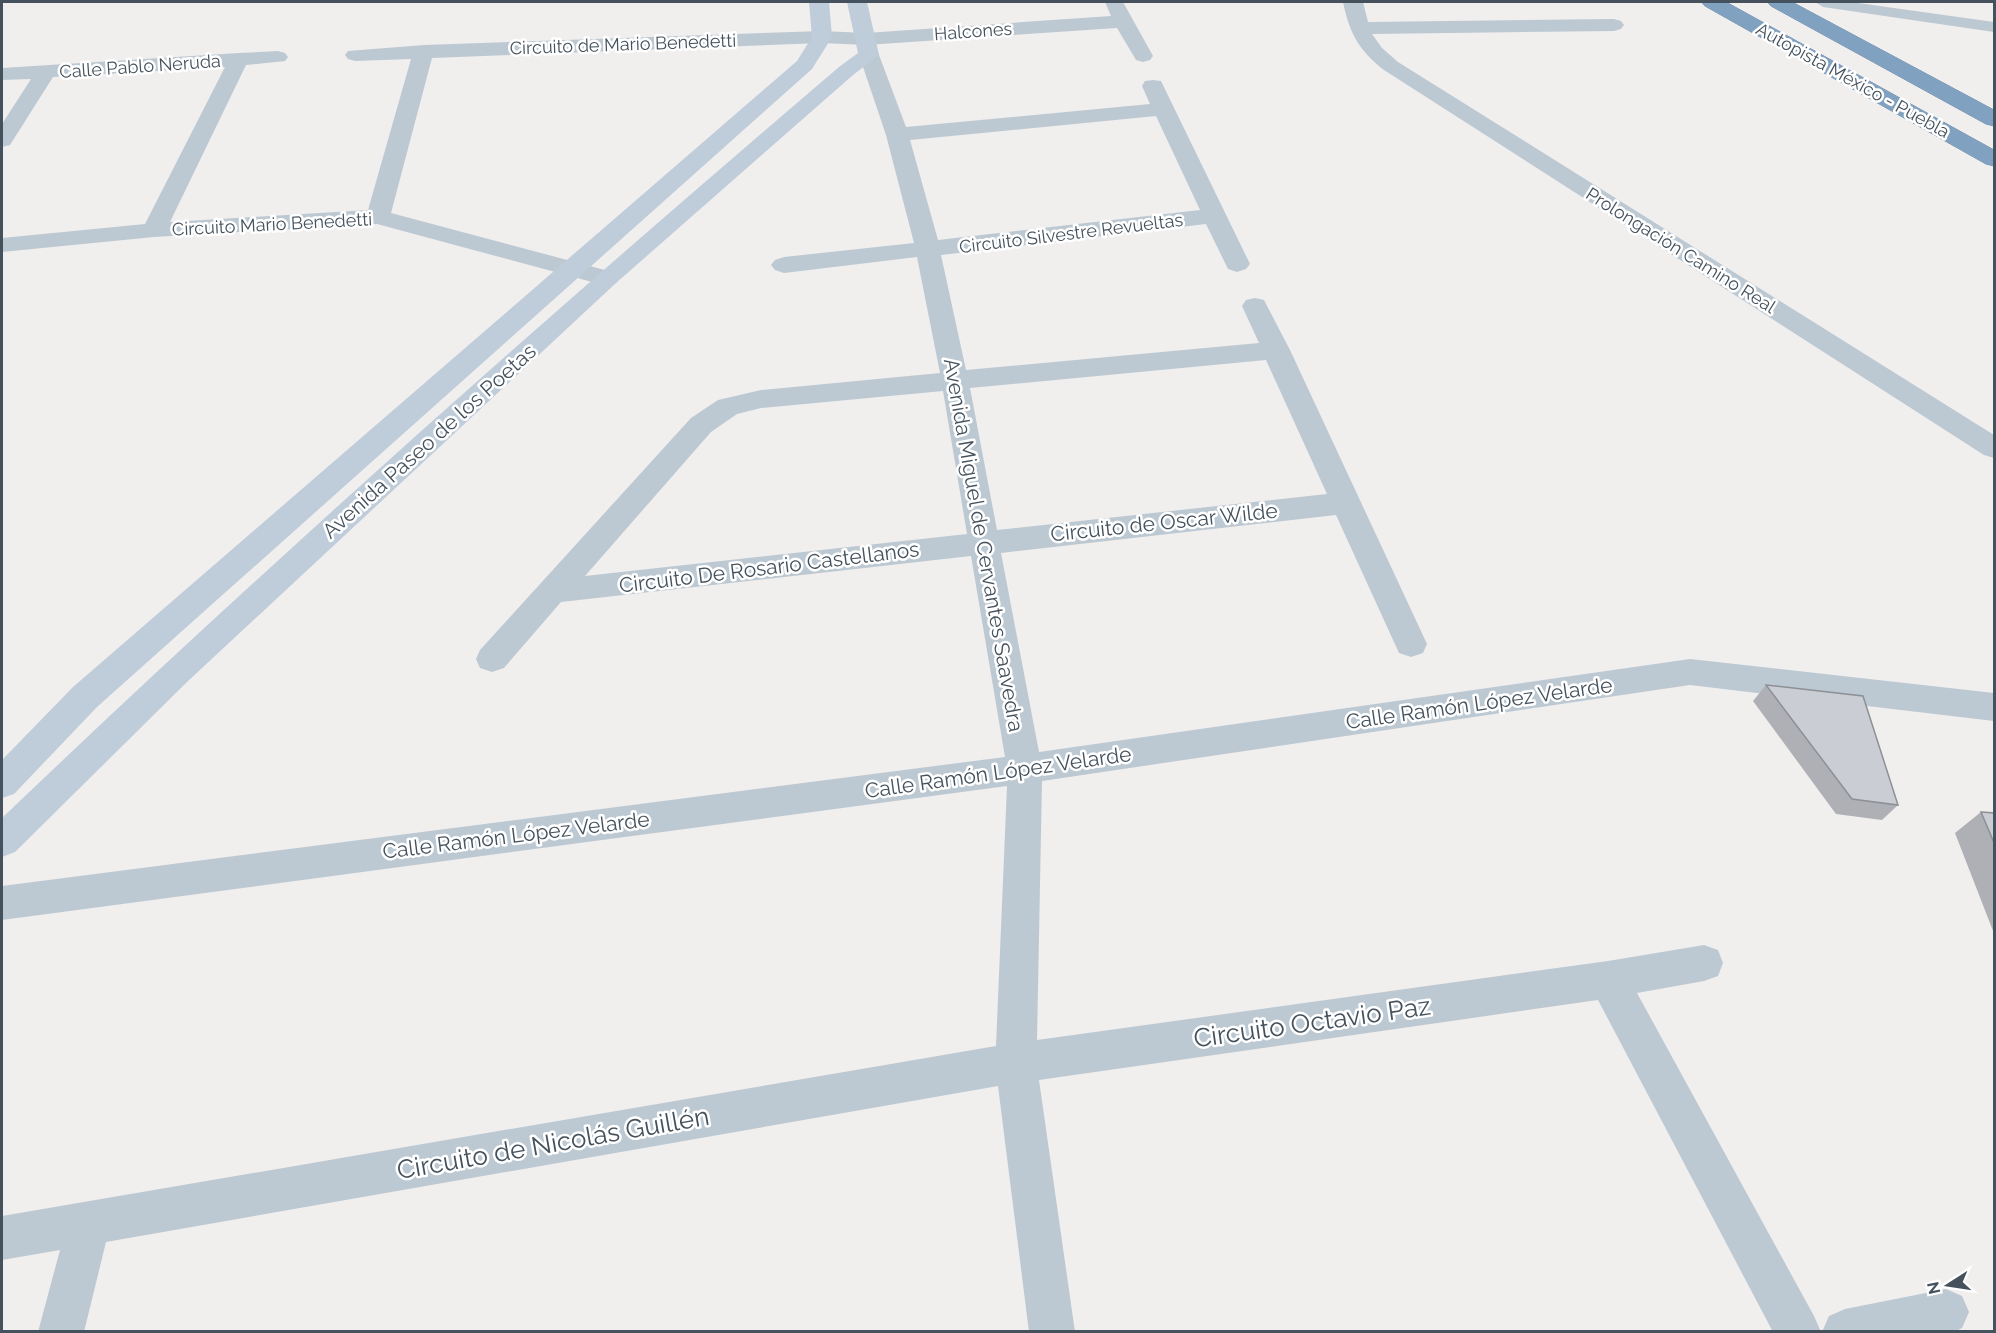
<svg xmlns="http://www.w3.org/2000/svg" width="1996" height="1333" viewBox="0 0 1996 1333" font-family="Raleway,sans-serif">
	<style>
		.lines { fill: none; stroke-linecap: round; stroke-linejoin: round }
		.highway-casing { stroke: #6d8cad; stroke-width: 1 }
		.lane { fill: #bdc9d2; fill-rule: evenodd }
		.street { fill: #bdc9d2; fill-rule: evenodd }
		.secondary { fill: #bfccd9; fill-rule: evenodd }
		.highway { fill: #81a1c1; fill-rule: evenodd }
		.wall { fill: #aeb0b5 }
		.building { fill: #cacdd3; stroke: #8d9094; stroke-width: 1.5 }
		.labels { text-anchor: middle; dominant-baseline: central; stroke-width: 5; stroke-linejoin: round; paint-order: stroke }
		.far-street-label { font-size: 18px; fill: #45525d; stroke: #fff }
		.street-label { font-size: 21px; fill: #45525d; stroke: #fff }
		.near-street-label { font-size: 26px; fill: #45525d; stroke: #fff }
	</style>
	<rect width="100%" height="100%" fill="#f1eeee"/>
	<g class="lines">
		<defs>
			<g id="highway">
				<polygon points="1702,2 1726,2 1994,150 1994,166 1986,164 1705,6"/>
				<polygon points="1768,2 1792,2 1994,110 1994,126 1986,124 1771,6"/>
			</g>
		</defs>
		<use href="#highway" class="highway-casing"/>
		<polygon class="lane" points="1815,2 1851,2 1994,22 1994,32 1823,7"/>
		<g class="street">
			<polygon points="1105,2 1123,2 1153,56 1150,60 1143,62 1136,60 1117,28 866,45 822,43 432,58 391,213 616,273 620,278 616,283 607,286 377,224 154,237 2,252 2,238 145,224 225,67 53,77 10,145 2,147 2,124 31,79 2,80 2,68 239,53 278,51 285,53 288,57 285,61 246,65 170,222 368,210 411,59 355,61 348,59 345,55 348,51 424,45 822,31 866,33 1111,16"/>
			<path d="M1343,2H1363L1368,22L1614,19L1621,21L1624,25L1621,29L1614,31L1372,34L1382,48L1398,62L1994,435V458L1984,455L1384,70C1359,51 1349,32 1343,2Z"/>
			<path d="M869,49L876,51L879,55L906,127L1150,104L1142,86L1145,81L1153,80L1161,81L1250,264L1246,269L1237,272L1228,269L1206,224L941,255L966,370L1259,343L1242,306L1246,300L1255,298L1264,300L1290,350L1427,644L1423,653L1411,657L1399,653L1336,515L1001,553L1039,752L1690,659L1994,693V721L1690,685L1042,781L1037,1040L1608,961L1704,945L1718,950L1723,963L1718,976L1704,981L1637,993L1814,1316L1821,1332H1773L1598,1000L1039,1080L1075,1332H1029L998,1086L106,1242L84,1332H38L60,1250L2,1260V1216L996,1046L1007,786L2,920V886L1005,757L971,556L561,602L504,668L492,672L480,668L476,659L480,650L691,418L718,400L761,390L940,373L917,257L784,273L775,270L771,265L775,260L784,257L914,243L886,135L859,55L862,51ZM1156,116L1200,210L938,240L910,140ZM1266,360L1327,494L997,530L970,388ZM943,391L967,534L585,576L711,432L737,414L761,408Z"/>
			<polygon points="1946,1289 1962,1296 1969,1312 1962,1328 1954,1332 1822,1332 1829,1316 1845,1309"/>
		</g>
		<g class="secondary">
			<polygon points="809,2 829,2 832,37 812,69 97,707 14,794 2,798 2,760 73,687 797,61 812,37"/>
			<path d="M847,2H867L879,55L853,75L616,283L187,682L15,852L2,857V818C273,559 554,310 839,67L858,53Z"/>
		</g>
		<use href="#highway" class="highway"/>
	</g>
	<g class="wall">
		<polygon points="1766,685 1898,805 1882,820 1836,814 1753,701"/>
		<polygon points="1981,812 1995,813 1995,936 1955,833"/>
	</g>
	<g class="building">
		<polygon points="1766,685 1863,696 1898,805 1852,799"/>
		<polygon points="1981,812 1995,813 1995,845"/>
	</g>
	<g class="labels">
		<g class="far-street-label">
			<text transform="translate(973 31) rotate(-4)">Halcones</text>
			<text transform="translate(623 44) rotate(-2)">Circuito de Mario Benedetti</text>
			<text transform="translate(140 66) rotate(-4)">Calle Pablo Neruda</text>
			<text transform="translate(1853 80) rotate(29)">Autopista México - Puebla</text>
			<text transform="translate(272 224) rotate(-3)">Circuito Mario Benedetti</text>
			<text transform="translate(1071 233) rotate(-7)">Circuito Silvestre Revueltas</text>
			<text transform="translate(1681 250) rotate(32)">Prolongación Camino Real</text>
		</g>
		<g class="street-label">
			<text transform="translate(429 441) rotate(-42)">Avenida Paseo de los Poetas</text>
			<text transform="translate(1164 522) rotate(-6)">Circuito de Oscar Wilde</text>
			<text transform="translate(984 545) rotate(80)">Avenida Miguel de Cervantes Saavedra</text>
			<text transform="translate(769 567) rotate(-7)">Circuito De Rosario Castellanos</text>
			<text transform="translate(1479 703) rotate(-8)">Calle Ramón López Velarde</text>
			<text transform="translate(998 772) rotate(-8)">Calle Ramón López Velarde</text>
			<text transform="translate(516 835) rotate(-7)">Calle Ramón López Velarde</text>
		</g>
		<g class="near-street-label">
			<text transform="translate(1312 1022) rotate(-8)">Circuito Octavio Paz</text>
			<text transform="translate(553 1143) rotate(-10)">Circuito de Nicolás Guillén</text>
		</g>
	</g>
	<rect width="1996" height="1333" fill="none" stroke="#45525d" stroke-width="6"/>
	<g transform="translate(1948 1285) rotate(258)" stroke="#ffffff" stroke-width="4.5" paint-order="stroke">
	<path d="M0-4.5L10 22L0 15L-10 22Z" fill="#45525d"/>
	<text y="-9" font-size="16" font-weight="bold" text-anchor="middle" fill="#45525d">N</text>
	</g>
</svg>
